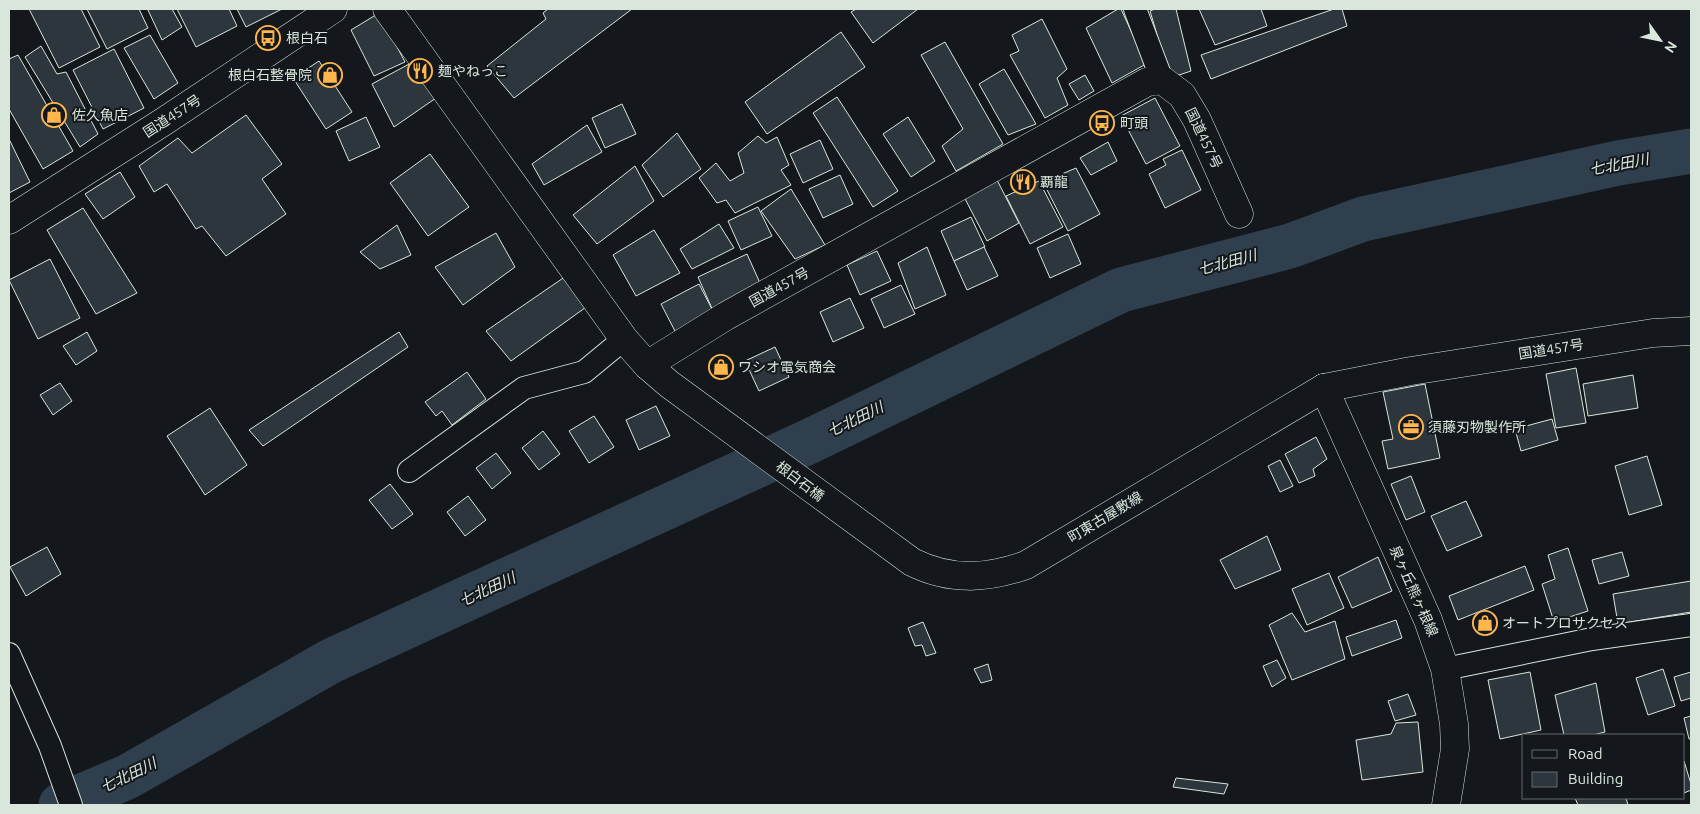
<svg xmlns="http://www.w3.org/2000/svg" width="1700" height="814" viewBox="0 0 1700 814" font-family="Ubuntu,'Noto Sans JP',sans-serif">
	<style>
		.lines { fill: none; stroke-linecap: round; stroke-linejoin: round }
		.river { stroke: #2f3f4d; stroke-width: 45 }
		.building { fill: #2c363c; stroke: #d8e6dc }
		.minor-casing { stroke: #d8e6dc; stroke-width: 24 }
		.tertiary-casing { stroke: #d8e6dc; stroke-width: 29 }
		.secondary-casing { stroke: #d8e6dc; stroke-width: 29 }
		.trunk-casing { stroke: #d8e6dc; stroke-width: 29 }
		.minor { stroke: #14181c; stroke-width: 22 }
		.tertiary { stroke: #14181c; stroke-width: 28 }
		.secondary { stroke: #14181c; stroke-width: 28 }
		.trunk { stroke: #14181c; stroke-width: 28 }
		.labels { text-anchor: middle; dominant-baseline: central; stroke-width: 4; stroke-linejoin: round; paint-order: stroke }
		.poi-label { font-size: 14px; fill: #d8e6dc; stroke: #14181c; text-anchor: start }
		.street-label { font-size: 14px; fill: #d8e6dc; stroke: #14181c }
		.water-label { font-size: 15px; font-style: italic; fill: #d8e6dc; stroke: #14181c }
	</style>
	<rect width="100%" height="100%" fill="#14181c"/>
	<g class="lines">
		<polyline class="river" points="61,805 127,777 331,661 808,442 1121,290 1290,246 1363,219 1618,163 1691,151"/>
	</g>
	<g class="building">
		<polygon points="29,9 81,9 100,47 59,68"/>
		<polygon points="87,9 139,9 148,28 107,49"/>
		<polygon points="151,9 172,9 182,27 162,40 148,10"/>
		<polygon points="177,9 229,9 237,26 196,47"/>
		<polygon points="237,9 282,9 246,27"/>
		<polygon points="548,9 632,9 514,98 487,66 546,19 543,13"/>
		<polygon points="856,9 918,9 873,43 851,12"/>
		<polygon points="1118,9 1121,9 1146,64 1112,83 1086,28"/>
		<polygon points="1155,9 1176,9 1191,71 1170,78 1150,11"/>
		<polygon points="1199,9 1261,9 1267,26 1215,45"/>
		<polygon points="1334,9 1342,9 1347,26 1211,79 1201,55"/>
		<polygon points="379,13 405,62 374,76 351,30"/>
		<polygon points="1042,19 1067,69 1057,78 1068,105 1045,118 1010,55 1019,51 1012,35"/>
		<polygon points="841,32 865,67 767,134 745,102"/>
		<polygon points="150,35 178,83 154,99 124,48"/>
		<polygon points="945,42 1003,144 956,171 942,146 963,129 921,55"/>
		<polygon points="41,46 57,74 66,72 98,134 80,147 25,57"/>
		<polygon points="114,49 144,108 103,129 73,70"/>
		<polygon points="18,55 73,151 43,169 9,109 9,59"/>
		<polygon points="319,61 352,112 326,129 293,78"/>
		<polygon points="411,63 436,98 394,127 372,84"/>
		<polygon points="1004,69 1036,124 1008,135 979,84"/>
		<polygon points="1085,75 1094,91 1079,100 1069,84"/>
		<polygon points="837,97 898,191 873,207 813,113"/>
		<polygon points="1155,98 1180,146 1146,164 1121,116"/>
		<polygon points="622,104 636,134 605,148 592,118"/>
		<polygon points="246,115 282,164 262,179 286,214 226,256 202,226 196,229 167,184 154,192 139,166 178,138 192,153"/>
		<polygon points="366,117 380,147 349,161 336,131"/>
		<polygon points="908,117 935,161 911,177 883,134"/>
		<polygon points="587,125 602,152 544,185 532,164"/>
		<polygon points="677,133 701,169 663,197 642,165"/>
		<polygon points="758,136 766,143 777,137 789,165 781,170 791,185 735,213 726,200 717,203 699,178 716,163 730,181 744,173 738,153"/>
		<polygon points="9,139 30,182 9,193"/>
		<polygon points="820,140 833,169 803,183 790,154"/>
		<polygon points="1108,142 1117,161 1091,175 1080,158"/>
		<polygon points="1182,150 1201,190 1165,208 1149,174 1166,165 1163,159"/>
		<polygon points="430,154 469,207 428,236 390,183"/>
		<polygon points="635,166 654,201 597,244 573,215"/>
		<polygon points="1076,168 1100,214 1068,231 1043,182"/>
		<polygon points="120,172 135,197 103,219 85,194"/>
		<polygon points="840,175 853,204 823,218 809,189"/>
		<polygon points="996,178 1019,223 987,241 962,193"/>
		<polygon points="1039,181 1063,227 1030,244 1006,196"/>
		<polygon points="791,189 825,245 795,259 761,211"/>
		<polygon points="758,207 772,236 741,250 728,221"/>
		<polygon points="83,208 137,293 96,314 47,230"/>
		<polygon points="971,217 985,247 954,261 941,231"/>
		<polygon points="719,224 734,248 692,269 680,249"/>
		<polygon points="397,225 411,255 380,269 360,252"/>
		<polygon points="654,230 680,273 636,296 613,255"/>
		<polygon points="496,233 515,267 463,305 435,267"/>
		<polygon points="1068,234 1081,264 1050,278 1037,248"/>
		<polygon points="927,247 946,295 915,309 898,263"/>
		<polygon points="984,247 998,276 967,290 954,261"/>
		<polygon points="877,251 891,281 860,295 847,265"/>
		<polygon points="747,254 760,283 714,313 698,277"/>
		<polygon points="50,259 80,318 38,339 9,280"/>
		<polygon points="569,274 589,305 511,361 486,331"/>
		<polygon points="699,284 714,313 676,333 661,304"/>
		<polygon points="901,285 915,314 884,328 871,299"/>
		<polygon points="850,298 864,328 833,342 820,312"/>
		<polygon points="87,332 97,351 76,365 63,346"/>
		<polygon points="399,332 408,347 263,446 249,430"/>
		<polygon points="775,347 789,377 759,391 745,361"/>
		<polygon points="1576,368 1586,423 1556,428 1546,374"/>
		<polygon points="467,372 486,399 452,425 442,411 436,416 425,402"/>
		<polygon points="1633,375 1638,408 1588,416 1583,384"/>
		<polygon points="60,383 72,401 53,415 40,395"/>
		<polygon points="1425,384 1440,458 1388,469 1382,441 1393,439 1383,392"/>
		<polygon points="656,406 670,436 639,450 626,420"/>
		<polygon points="210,408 247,465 205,495 167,436"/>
		<polygon points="594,416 614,447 589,463 569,431"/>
		<polygon points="1552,419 1558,440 1521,451 1515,429"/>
		<polygon points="543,431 560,454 539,470 522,448"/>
		<polygon points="1316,437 1327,459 1313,469 1315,476 1299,483 1285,454"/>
		<polygon points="496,453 511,473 492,489 476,468"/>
		<polygon points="1647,456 1662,505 1629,515 1615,466"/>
		<polygon points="1280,460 1293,486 1280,492 1268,466"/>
		<polygon points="1411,476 1425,512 1406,520 1391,484"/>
		<polygon points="390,484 413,514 392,529 369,500"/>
		<polygon points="468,496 486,520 465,536 447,512"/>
		<polygon points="1466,501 1482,536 1447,551 1431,516"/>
		<polygon points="1267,536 1281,570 1235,589 1220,560"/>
		<polygon points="47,547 61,574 26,596 10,567"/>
		<polygon points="1568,548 1588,611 1554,622 1542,584 1555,579 1548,555"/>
		<polygon points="1622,552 1629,576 1599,584 1592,560"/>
		<polygon points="1378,557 1392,591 1352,608 1338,577"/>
		<polygon points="1525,566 1534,590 1458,620 1449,596"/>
		<polygon points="1329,573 1344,608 1307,625 1292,589"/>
		<polygon points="1691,581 1691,612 1618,624 1613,594"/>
		<polygon points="1292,613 1305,632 1335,621 1345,659 1292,680 1269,625"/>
		<polygon points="1396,620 1402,638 1352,656 1346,637"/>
		<polygon points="923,622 936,653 926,656 922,645 915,646 908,628"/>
		<polygon points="1277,660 1286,678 1272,687 1263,666"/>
		<polygon points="988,664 992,680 981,683 974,669"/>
		<polygon points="1663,669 1675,706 1648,715 1636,678"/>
		<polygon points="1530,672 1541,730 1500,739 1488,680"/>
		<polygon points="1691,672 1691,698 1681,701 1674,677"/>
		<polygon points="1596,683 1605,732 1593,735 1564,735 1555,695"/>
		<polygon points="1408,694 1416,715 1395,721 1388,701"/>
		<polygon points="1691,716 1691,739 1689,739 1684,718"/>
		<polygon points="1418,722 1423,772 1362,780 1356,740 1391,734 1396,723"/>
		<polygon points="1684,761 1691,784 1691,790 1684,793"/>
		<polygon points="1176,778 1228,784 1224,794 1173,787"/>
		<polygon points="1575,798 1626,798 1628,805 1578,805"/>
	</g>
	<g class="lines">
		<defs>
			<g id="minor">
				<polyline points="1135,9 1162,80"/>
				<polyline points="409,471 524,388 584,372 624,339"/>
				<polyline points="9,654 50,746 71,805"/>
				<polyline points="1445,669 1592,639 1691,625"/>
			</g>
			<path id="tertiary" d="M647,365L669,384L912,562C950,581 987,579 1026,565L1324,388"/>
			<polyline id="secondary" points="1324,388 1428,620 1445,669 1454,724 1455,749 1446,805"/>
			<g id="trunk">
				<polyline points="387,9 624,339 647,365 726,316 1147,82 1162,80 1182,95 1197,120 1239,214"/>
				<polyline points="9,220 163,122 333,9"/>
				<polyline points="1324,388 1411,371 1653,333 1691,331"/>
			</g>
		</defs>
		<use href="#minor" class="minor-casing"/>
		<use href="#tertiary" class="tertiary-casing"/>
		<use href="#secondary" class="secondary-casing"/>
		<use href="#trunk" class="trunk-casing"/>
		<use href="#minor" class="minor"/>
		<use href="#tertiary" class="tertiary"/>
		<use href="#secondary" class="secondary"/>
		<use href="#trunk" class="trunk"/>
	</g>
	<defs>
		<symbol id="bus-ring" viewBox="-11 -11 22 22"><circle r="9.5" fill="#14181c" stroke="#ffb74d" stroke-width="1.5"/><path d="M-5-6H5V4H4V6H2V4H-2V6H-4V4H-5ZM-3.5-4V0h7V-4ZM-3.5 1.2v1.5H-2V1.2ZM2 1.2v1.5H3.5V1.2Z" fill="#ffb74d"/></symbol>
		<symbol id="restaurant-ring" viewBox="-11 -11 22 22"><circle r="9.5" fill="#14181c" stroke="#ffb74d" stroke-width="1.5"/><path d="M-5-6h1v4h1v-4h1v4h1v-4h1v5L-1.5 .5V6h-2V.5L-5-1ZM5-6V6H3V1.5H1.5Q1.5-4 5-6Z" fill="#ffb74d"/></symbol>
		<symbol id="shop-ring" viewBox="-11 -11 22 22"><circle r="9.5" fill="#14181c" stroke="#ffb74d" stroke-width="1.5"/><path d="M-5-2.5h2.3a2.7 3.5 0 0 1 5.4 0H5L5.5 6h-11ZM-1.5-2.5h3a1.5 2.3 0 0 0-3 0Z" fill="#ffb74d"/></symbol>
		<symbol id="office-ring" viewBox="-11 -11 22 22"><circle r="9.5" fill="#14181c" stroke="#ffb74d" stroke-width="1.5"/><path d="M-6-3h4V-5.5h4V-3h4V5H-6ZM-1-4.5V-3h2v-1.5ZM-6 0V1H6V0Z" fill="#ffb74d"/></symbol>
	</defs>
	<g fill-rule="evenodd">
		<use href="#bus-ring" x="254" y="24" width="28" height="28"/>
		<use href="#restaurant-ring" x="406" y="57" width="28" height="28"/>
		<use href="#shop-ring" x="316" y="61" width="28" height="28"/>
		<use href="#shop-ring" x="40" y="101" width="28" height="28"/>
		<use href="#bus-ring" x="1088" y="109" width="28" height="28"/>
		<use href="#restaurant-ring" x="1009" y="168" width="28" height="28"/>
		<use href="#shop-ring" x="707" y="353" width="28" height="28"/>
		<use href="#office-ring" x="1397" y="413" width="28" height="28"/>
		<use href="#shop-ring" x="1471" y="609" width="28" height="28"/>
	</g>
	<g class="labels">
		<g class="poi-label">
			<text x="286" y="38">根白石</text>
			<text x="438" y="71">麺やねっこ</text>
			<text x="312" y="75" text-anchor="end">根白石整骨院</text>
			<text x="72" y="115">佐久魚店</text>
			<text x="1120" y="123">町頭</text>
			<text x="1040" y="182">覇龍</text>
			<text x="738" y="367">ワシオ電気商会</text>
			<text x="1428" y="427">須藤刃物製作所</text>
			<text x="1502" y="623">オートプロサクセス</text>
		</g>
		<g class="street-label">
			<text transform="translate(172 116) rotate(-33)">国道457号</text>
			<text transform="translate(1204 138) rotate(64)">国道457号</text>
			<text transform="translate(779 287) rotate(-29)">国道457号</text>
			<text transform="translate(1551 349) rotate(-9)">国道457号</text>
			<text transform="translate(800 481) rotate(37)">根白石橋</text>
			<text transform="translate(1105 517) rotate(-31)">町東古屋敷線</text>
			<text transform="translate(1414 591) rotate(66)">泉ヶ丘熊ヶ根線</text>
		</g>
		<g class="water-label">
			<text transform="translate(1619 164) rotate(-11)">七北田川</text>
			<text transform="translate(1227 262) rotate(-15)">七北田川</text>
			<text transform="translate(855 419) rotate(-26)">七北田川</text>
			<text transform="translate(487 589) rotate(-25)">七北田川</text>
			<text transform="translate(128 775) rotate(-26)">七北田川</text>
		</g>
	</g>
	<rect width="1700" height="814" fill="none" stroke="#d8e6dc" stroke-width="20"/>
	<rect x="1522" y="734" width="162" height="65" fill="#14181c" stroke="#626a69"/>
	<rect x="1532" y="750" width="25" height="8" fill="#14181c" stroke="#626a69"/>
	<text x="1568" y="759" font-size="15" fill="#d8e6dc">Road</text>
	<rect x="1532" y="772" width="25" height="15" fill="#2c363c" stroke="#626a69"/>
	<text x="1568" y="784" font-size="15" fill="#d8e6dc">Building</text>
	<g transform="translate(1660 40) rotate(123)" stroke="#14181c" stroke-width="4" paint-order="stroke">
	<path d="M0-4L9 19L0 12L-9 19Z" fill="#d8e6dc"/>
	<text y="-8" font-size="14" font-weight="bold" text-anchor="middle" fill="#d8e6dc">N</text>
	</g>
</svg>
